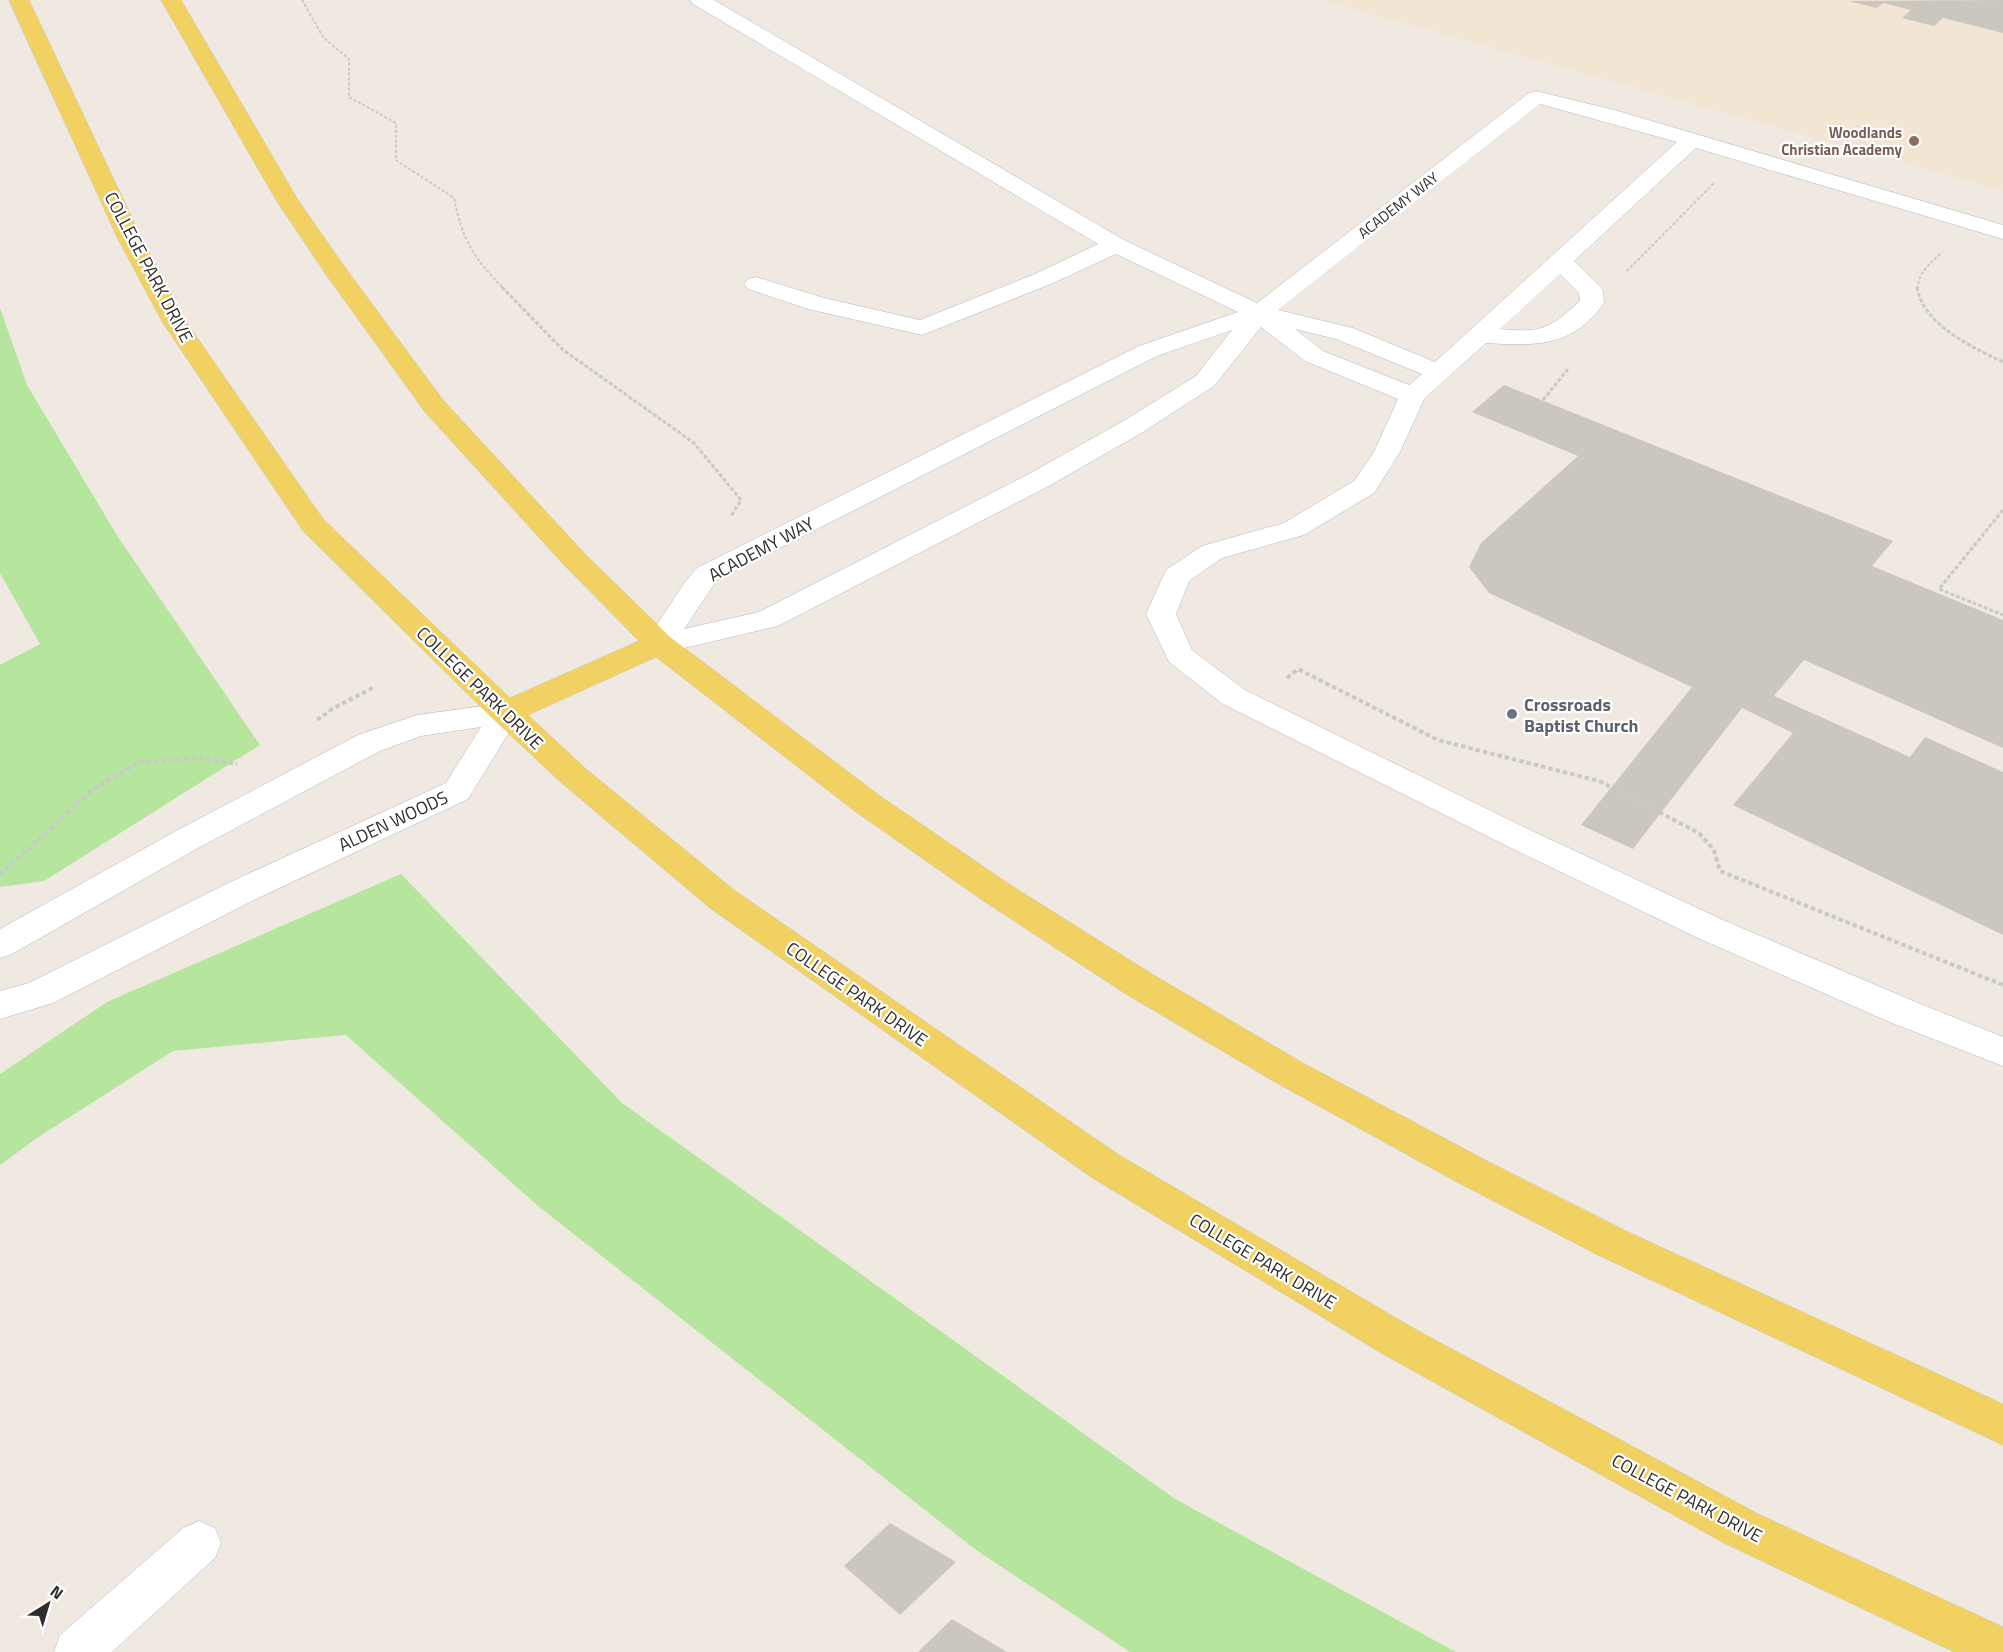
<svg xmlns="http://www.w3.org/2000/svg" width="2003" height="1652" viewBox="0 0 2003 1652" font-family="'Titillium Web',sans-serif">
	<style>
		.education { fill: #f0e6d1 }
		.green { fill: #b6e59e }
		.building { fill: #cbc7bf }
		.lines { fill: none; stroke-linecap: round; stroke-linejoin: round }
		.minor-casing { stroke: #b4b7c1; stroke-width: 1 }
		.major-casing { stroke: #c9c9c9; stroke-width: 1 }
		.path-far2 { stroke: #c9c9c9; stroke-width: 2; stroke-dasharray: 3 2; stroke-linecap: butt }
		.path-far1 { stroke: #c9c9c9; stroke-width: 3; stroke-dasharray: 4 2; stroke-linecap: butt }
		.path { stroke: #c9c9c9; stroke-width: 4; stroke-dasharray: 4.5 3; stroke-linecap: butt }
		.minor { fill: #fff; fill-rule: evenodd }
		.major { fill: #f2d163; fill-rule: evenodd }
		.education-dot { fill: #8d6e63; stroke: #fff; stroke-width: 2 }
		.worship-dot { fill: #6b7280; stroke: #fff; stroke-width: 2 }
		.labels { text-anchor: middle; dominant-baseline: central; stroke-width: 4.5; stroke-linejoin: round; paint-order: stroke }
		.far-education-label { font-size: 15px; font-weight: bold; fill: #785e54; stroke: #fff; text-anchor: end }
		.far-street-label { font-size: 15px; fill: #2e2e2e; stroke: #fff }
		.street-label { font-size: 18px; fill: #2e2e2e; stroke: #fff }
		.worship-label { font-size: 18px; font-weight: bold; fill: #5b616d; stroke: #fff; text-anchor: start }
	</style>
	<rect width="100%" height="100%" fill="#efe9e1"/>
	<polygon class="education" points="1320,0 2003,0 2003,191 1646,91"/>
	<g class="green">
		<polygon points="0,308 27,385 118,537 260,745 44,881 0,887 0,665 40,644 0,573"/>
		<polygon points="401,874 622,1103 1175,1499 1456,1652 1130,1652 976,1550 538,1206 346,1035 173,1051 40,1136 0,1165 0,1074 107,1002"/>
	</g>
	<g class="building">
		<polygon points="2003,0 2003,33 1943,18 1934,26 1902,18 1911,10 1883,3 1877,8 1848,1"/>
		<polygon points="1504,385 1893,541 1872,566 2003,620 2003,748 1804,660 1774,696 1910,757 1925,737 2003,772 2003,935 1733,805 1793,733 1742,708 1633,849 1581,825 1692,687 1489,593 1469,567 1481,543 1578,456 1472,412"/>
		<polygon points="890,1523 956,1562 900,1615 844,1566"/>
		<polygon points="952,1619 1007,1652 918,1652"/>
	</g>
	<g class="lines">
		<defs>
			<g id="minor">
				<path d="M690,0H714L1124,240L1257,303L1529,93L1536,91L1618,111L2003,225V239L1696,148L1574,261L1600,286L1603,291L1604,303C1573,348 1534,346 1486,343L1424,399L1400,452L1374,493L1304,535L1222,558L1189,581L1176,614L1192,650L1245,690L1530,830L1723,920L1918,1003L2003,1037V1066L1892,1023L1698,938L1507,846L1223,704L1169,662L1146,614L1166,570L1202,546L1284,523L1354,481L1374,452L1398,399L1305,361L1261,327L1214,386L1143,432L1047,487L778,626L659,654L648,651L644,644L685,582L697,568L1139,346L1238,312L1116,254L1051,284L922,335L808,309L748,289L744,284L748,279L756,277L824,298L920,320L1035,274L1098,244L693,4ZM1540,104L1677,142L1435,362L1353,328L1278,310ZM1560,274L1579,293L1580,301C1549,329 1542,333 1500,329ZM1295,329L1336,339L1422,374L1409,385L1323,351ZM1232,330L1196,376L1125,420L1027,475L759,612L684,629L717,580L1157,356Z"/>
				<polygon points="505,703 516,706 521,713 468,799 250,902 53,1003 0,1019 0,991 29,983 226,884 446,783 481,727 421,736 380,751 200,847 12,954 0,958 0,929 176,831 358,735 417,715"/>
				<polygon points="199,1521 215,1528 221,1543 215,1558 112,1652 54,1652 60,1635 183,1528"/>
			</g>
			<polygon id="major" points="9,0 29,0 142,239 187,323 323,519 510,698 639,641 565,566 425,412 327,276 276,200 161,0 181,0 298,200 344,266 443,400 585,554 670,637 880,796 1009,884 1152,974 1301,1062 1485,1160 1628,1232 2003,1404 2003,1445 1600,1256 1457,1182 1275,1082 1126,994 985,902 856,812 656,657 528,715 586,769 734,890 1119,1155 1413,1328 1758,1514 2003,1627 2003,1652 1954,1652 1726,1544 1383,1354 1091,1177 710,908 564,785 494,720 303,531 163,323 118,239"/>
		</defs>
		<use href="#minor" class="minor-casing"/>
		<use href="#major" class="major-casing"/>
		<g class="path-far2">
			<path d="M302,0L323,37L349,59V97L396,123V160L454,198C462,240 474,258 504,289"/>
			<polyline points="1627,271 1714,183"/>
			<path d="M1918,289C1917,273 1932,262 1942,252"/>
		</g>
		<g class="path-far1">
			<polyline points="502,287 562,349 694,443 741,500 731,516"/>
			<path d="M1917,287C1923,325 1972,347 2003,362"/>
			<polyline points="1543,400 1568,369"/>
			<polyline points="2003,510 1939,589 2003,615"/>
		</g>
		<g class="path">
			<polyline points="1287,678 1298,669 1438,740 1599,781 1699,833 1714,850 1720,871 2003,985"/>
			<polyline points="317,720 332,709 374,687"/>
			<polyline points="0,875 91,791 139,762 200,758 237,764"/>
		</g>
		<use href="#minor" class="minor"/>
		<use href="#major" class="major"/>
	</g>
	<circle class="education-dot" cx="1914" cy="141" r="6"/>
	<circle class="worship-dot" cx="1512" cy="714" r="6"/>
	<g class="labels">
		<g class="far-education-label">
			<text x="1902" y="132">Woodlands<tspan x="1902" dy="17">Christian Academy</tspan></text>
		</g>
		<g class="far-street-label">
			<text transform="translate(1398 205) rotate(-38)">ACADEMY WAY</text>
		</g>
		<g class="street-label">
			<text transform="translate(149 267) rotate(62)">COLLEGE PARK DRIVE</text>
			<text transform="translate(761 549) rotate(-28)">ACADEMY WAY</text>
			<text transform="translate(480 688) rotate(44)">COLLEGE PARK DRIVE</text>
			<text transform="translate(393 821) rotate(-25)">ALDEN WOODS</text>
			<text transform="translate(857 994) rotate(35)">COLLEGE PARK DRIVE</text>
			<text transform="translate(1263 1261) rotate(31)">COLLEGE PARK DRIVE</text>
			<text transform="translate(1687 1498) rotate(28)">COLLEGE PARK DRIVE</text>
		</g>
		<g class="worship-label">
			<text x="1524" y="704">Crossroads<tspan x="1524" dy="21">Baptist Church</tspan></text>
		</g>
	</g>
	<g transform="translate(48 1604) rotate(37)" stroke="#ffffff" stroke-width="4.5" paint-order="stroke">
	<path d="M0-4.5L10 22L0 15L-10 22Z" fill="#2e2e2e"/>
	<text y="-9" font-size="16" font-weight="bold" text-anchor="middle" fill="#2e2e2e">N</text>
	</g>
</svg>
